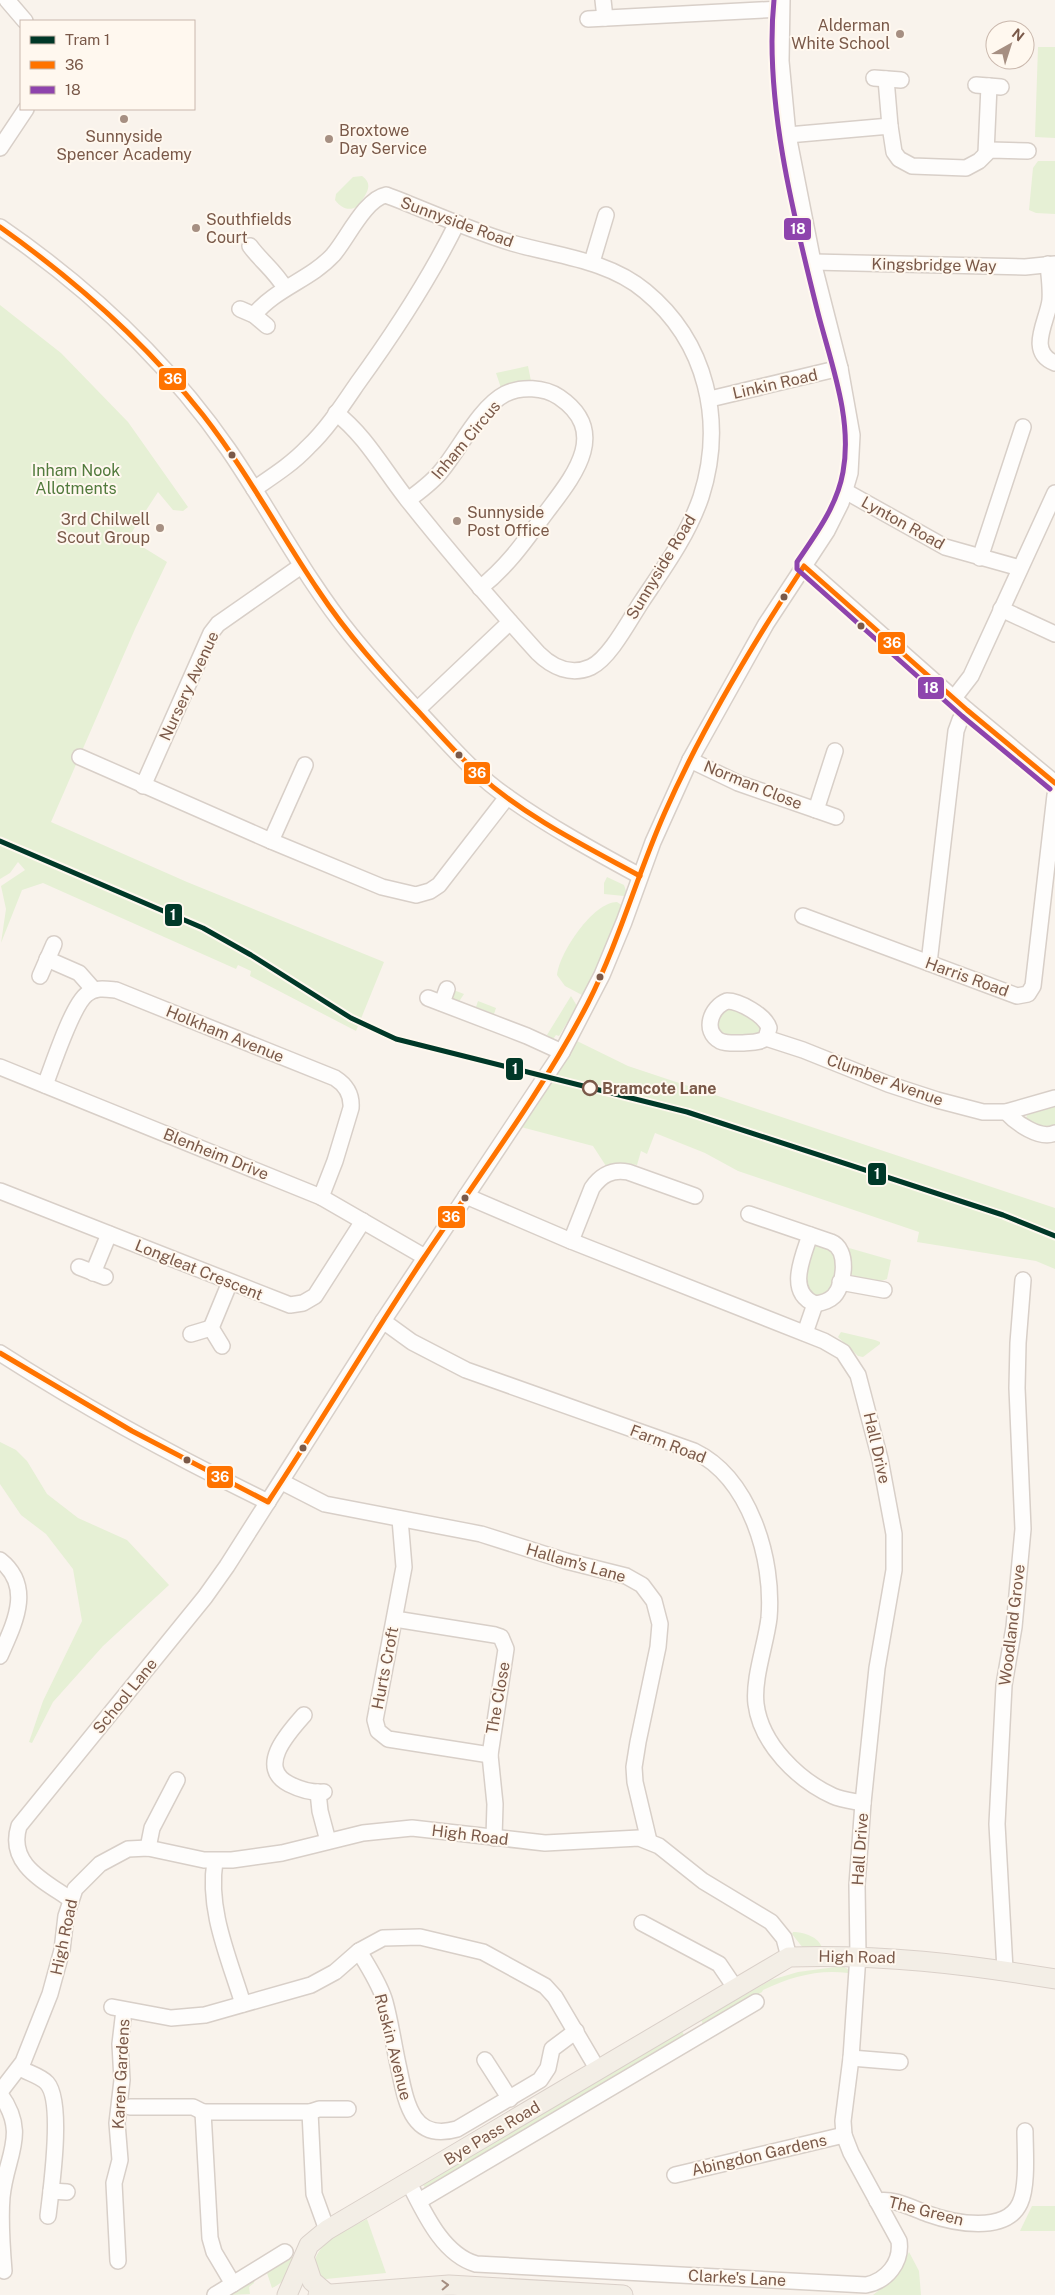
<svg xmlns="http://www.w3.org/2000/svg" width="1055" height="2295" viewBox="0 0 1055 2295" font-family="'Public Sans',sans-serif">
	<style>
		.green { fill: #e6f0d5 }
		.lines { fill: none; stroke-linecap: round; stroke-linejoin: round }
		.minor-casing { stroke: #d8cfc8; stroke-width: 18 }
		.major-casing { stroke: #dad0c9; stroke-width: 21 }
		.minor { stroke: #fefdfc; stroke-width: 15 }
		.major { stroke: #f3eee6; stroke-width: 19 }
		.bus-1-casing { stroke: #fff8ef; stroke-width: 9 }
		.bus-2-casing { stroke: #fff8ef; stroke-width: 9 }
		.bus-1 { stroke: #ff7300; stroke-width: 5 }
		.bus-2 { stroke: #8e44ad; stroke-width: 5 }
		.tram-1-casing { stroke: #fff8ef; stroke-width: 9 }
		.tram-1 { stroke: #003828; stroke-width: 5 }
		.oneway { stroke: #a48d80 }
		.poi-dot { fill: #a68f82; stroke: #fff8ef; stroke-width: 2 }
		.bus-dot { fill: #7a5949; stroke: #fff8ef; stroke-width: 2 }
		.stop-dot { fill: #fff8ef; stroke: #7a5949; stroke-width: 2.5 }
		.labels { text-anchor: middle; dominant-baseline: central; stroke-width: 4; stroke-linejoin: round; paint-order: stroke }
		.poi-label { font-size: 16px; fill: #7a5949; stroke: #fff8ef; text-anchor: start }
		.street-label { font-size: 16px; fill: #7a5949; stroke: #fff8ef }
		.park-label { font-size: 16px; fill: #517a3c; stroke: #fff8ef }
		.stop-label { font-size: 16px; font-weight: bold; fill: #7a5949; stroke: #fff8ef; text-anchor: start }
		.line-badge { stroke: #fff8ef; stroke-width: 2 }
		.badge-label { font-size: 14px; text-anchor: middle; font-weight: bold; fill: #fff }
	</style>
	<rect width="100%" height="100%" fill="#f9f3ec"/>
	<g class="green">
		<polygon points="1038,47 1055,47 1055,138 1035,137"/>
		<polygon points="1038,161 1055,161 1055,214 1036,213 1029,210 1033,168"/>
		<path d="M362,176C375,185 365,195 359,205C350,212 342,209 335,200L336,194L353,177Z"/>
		<polygon points="0,305 61,353 128,422 188,507 183,511 173,510 158,492 128,538 167,562 135,629 51,822 187,882 384,962 356,1031 250,976 251,971 238,965 236,969 43,883 22,890 1,943 6,909 1,886 25,870 18,862 10,873 0,879"/>
		<polygon points="528,366 531,381 516,383 501,388 496,373"/>
		<polygon points="607,877 624,885 626,891 624,896 604,894 604,883"/>
		<path d="M617,902L623,906L593,976L582,995L565,986L557,975C559,953 593,902 617,902Z"/>
		<polygon points="451,989 464,994 458,1003 451,997"/>
		<polygon points="571,996 577,1006 559,1036 556,1035 553,1039 547,1035"/>
		<polygon points="478,1001 496,1008 494,1014 476,1007"/>
		<polygon points="735,1006 758,1021 762,1031 758,1037 723,1036 716,1025 721,1011"/>
		<polygon points="577,1041 628,1066 1055,1208 1055,1269 1036,1261 917,1242 919,1232 738,1171 705,1153 655,1133 647,1154 641,1151 637,1165 621,1163 606,1166 593,1146 521,1127"/>
		<polygon points="1055,1106 1055,1125 1051,1129 1025,1121 1028,1113"/>
		<polygon points="817,1245 830,1245 839,1261 832,1291 817,1299 802,1288 811,1249"/>
		<path d="M849,1248L891,1260L887,1279C877,1284 857,1281 849,1272L851,1261Z"/>
		<polygon points="841,1332 875,1340 880,1342 880,1344 863,1357 858,1356 838,1337"/>
		<polygon points="0,1442 16,1450 27,1461 47,1494 78,1518 127,1540 169,1585 103,1646 53,1702 32,1743 29,1742 43,1701 82,1621 73,1569 46,1534 21,1515 0,1484"/>
		<path d="M793,1932C804,1932 819,1937 822,1948H803L792,1934Z"/>
		<path d="M843,1966L849,1970L848,1973C818,1969 790,1977 763,1990L762,1992L704,2026L701,2020L771,1980L798,1972Z"/>
		<polygon points="682,2031 685,2037 427,2190 423,2185"/>
		<polygon points="1032,2206 1055,2206 1055,2231 1020,2231"/>
		<path d="M367,2219L386,2273L326,2279L320,2277L314,2264C319,2239 347,2230 367,2219Z"/>
		<polygon points="909,2252 919,2271 921,2295 873,2295 898,2275"/>
		<path d="M291,2257H294C290,2271 287,2281 272,2288L267,2273Z"/>
		<polygon points="254,2279 254,2283 249,2287 250,2294 229,2295"/>
	</g>
	<g class="lines">
		<defs>
			<g id="minor">
				<polyline points="7,0 25,21"/>
				<polyline points="603,0 605,18"/>
				<polyline points="588,19 781,9"/>
				<polyline points="874,78 901,80"/>
				<polyline points="886,79 890,126"/>
				<polyline points="976,85 1001,87"/>
				<polyline points="788,135 890,126 894,152 899,159 912,166 966,168 979,161 990,150 1028,151"/>
				<polyline points="0,148 26,109"/>
				<polyline points="986,153 989,86"/>
				<path d="M0,227C89,288 166,360 228,449C270,510 304,577 351,635C376,666 404,696 431,725C455,751 479,778 509,798C550,827 596,852 640,876"/>
				<path d="M250,246C261,261 275,271 285,288"/>
				<polyline points="592,262 606,215"/>
				<polyline points="813,262 1025,267 1055,264"/>
				<path d="M1048,264C1049,276 1051,289 1050,300C1048,320 1026,352 1055,363"/>
				<polyline points="240,309 254,315 267,326"/>
				<path d="M254,315C276,288 310,280 333,255C347,239 365,199 386,195C428,211 469,230 512,243C557,256 608,260 645,291C707,342 725,422 701,497C688,535 664,568 642,601C630,619 610,658 591,667C571,676 552,667 538,653C493,603 449,552 407,499C384,470 365,435 336,413"/>
				<polyline points="710,399 840,368"/>
				<path d="M254,489C273,476 292,464 308,447C327,429 342,406 357,384C394,333 429,280 457,223"/>
				<polyline points="845,491 945,547 1020,568"/>
				<path d="M408,500C420,491 433,482 442,470C460,448 480,407 505,394C521,386 544,387 559,397C612,433 571,479 545,514C525,541 507,567 480,588"/>
				<polyline points="980,558 1023,427"/>
				<polyline points="804,566 967,710 1055,783"/>
				<polyline points="1001,609 1055,634"/>
				<polyline points="954,698 971,676 1055,493"/>
				<polyline points="417,710 510,622"/>
				<polyline points="80,757 271,841 382,887 416,895 430,891 439,885 507,797"/>
				<polyline points="690,760 738,783 816,810 835,751"/>
				<polyline points="143,786 211,633 218,624 301,566"/>
				<polyline points="816,810 836,817"/>
				<polyline points="271,841 305,765"/>
				<polyline points="803,916 1017,996 1028,994 1033,986 1055,795"/>
				<polyline points="47,959 79,973 94,990"/>
				<polyline points="929,963 956,731 960,720 967,710"/>
				<polyline points="40,976 54,944"/>
				<polyline points="428,998 527,1036 562,1052"/>
				<path d="M727,1001C739,1001 765,1015 769,1028L766,1038C759,1043 752,1042 743,1043C736,1043 727,1044 720,1041C702,1031 711,1007 727,1001Z"/>
				<polyline points="442,1003 447,989"/>
				<polyline points="766,1038 803,1050 888,1084 937,1100 983,1112 1006,1112 1055,1098"/>
				<polyline points="0,1067 321,1197 425,1257"/>
				<path d="M45,1085C53,1065 72,1005 87,994C95,987 106,989 116,990L335,1078C346,1085 352,1095 351,1108L335,1161L321,1197"/>
				<path d="M1006,1112C1016,1123 1040,1140 1055,1133"/>
				<polyline points="0,1191 290,1305 303,1303 315,1296 363,1221"/>
				<path d="M749,1214L831,1242C849,1249 845,1284 834,1296C829,1301 822,1303 815,1304"/>
				<path d="M571,1241L592,1188C601,1175 612,1169 628,1172L695,1196"/>
				<polyline points="79,1267 105,1277"/>
				<polyline points="93,1273 109,1234"/>
				<polyline points="840,1282 884,1290"/>
				<path d="M383,1321L412,1342L466,1370L694,1451C750,1478 774,1559 769,1618C766,1644 753,1678 756,1704C761,1744 798,1780 833,1796C842,1800 853,1801 863,1803"/>
				<polyline points="211,1328 230,1282"/>
				<path d="M805,1333L815,1304C786,1292 803,1257 810,1235"/>
				<polyline points="191,1334 211,1328 222,1346"/>
				<path d="M0,1353C84,1407 178,1458 268,1502"/>
				<polyline points="282,1482 325,1504 481,1534 566,1561 626,1576 642,1585 654,1601 660,1624 658,1647 638,1742 634,1767 635,1782 649,1841"/>
				<polyline points="400,1519 404,1567 375,1720 378,1731 388,1739 490,1755"/>
				<path d="M0,1560C34,1587 14,1624 0,1656"/>
				<polyline points="395,1619 495,1635 501,1637 506,1649 490,1755 495,1804 494,1838"/>
				<path d="M304,1715C289,1732 256,1767 289,1784C299,1789 312,1793 324,1792"/>
				<polyline points="318,1792 320,1811 328,1841"/>
				<polyline points="148,1848 152,1828 177,1780"/>
				<path d="M215,1861C207,1910 229,1958 243,2004"/>
				<path d="M70,1899C44,1881 7,1864 19,1826L205,1597L227,1566L383,1321L562,1052L602,975L624,922L653,842L690,760L766,624L827,531L841,503L850,473L852,435L840,368L813,262L788,135L781,61L782,0"/>
				<polyline points="642,1923 719,1964 736,1989"/>
				<path d="M359,1951C368,1967 380,1984 385,2002C391,2024 394,2047 399,2069C406,2102 412,2142 457,2129L540,2080L548,2068L552,2049L576,2031"/>
				<polyline points="1005,1970 997,1824 1004,1685 1014,1627 1023,1529 1017,1388 1018,1343 1023,1280"/>
				<polyline points="112,2007 171,2018 205,2015 311,1985 335,1972 359,1951 383,1938 420,1937 483,1952 545,1986 555,1997 598,2070"/>
				<polyline points="851,2058 900,2062"/>
				<polyline points="485,2060 510,2099"/>
				<path d="M20,2068C28,2073 41,2076 47,2083C64,2102 51,2190 48,2216"/>
				<polyline points="0,2092 23,2062 50,1994 62,1950 66,1916 75,1889 100,1864 128,1849 148,1848 204,1860 232,1860 282,1853 363,1833 412,1828 545,1843 639,1838 659,1846 703,1881 771,1922 784,1938 789,1957"/>
				<path d="M0,2094C29,2134 6,2155 2,2197C0,2221 2,2247 4,2271"/>
				<polyline points="130,2107 193,2107 203,2112"/>
				<polyline points="310,2112 319,2109 348,2109"/>
				<polyline points="675,2175 844,2135"/>
				<path d="M409,2183C424,2212 442,2254 476,2264L866,2285C887,2281 902,2262 899,2241L851,2153L844,2135L843,2121L851,2058L858,1955L857,1885L863,1803L877,1668L894,1570V1534L880,1459L858,1375L843,1352L824,1341L571,1241L466,1196"/>
				<polyline points="51,2191 67,2192"/>
				<polyline points="419,2201 756,2002"/>
				<path d="M877,2201C895,2198 911,2208 928,2214C953,2223 1006,2234 1020,2203C1028,2186 1025,2150 1025,2131"/>
				<polyline points="118,2261 114,2183 120,2160 117,2123 122,2080 120,2044 124,2010"/>
				<polyline points="233,2284 214,2252 210,2238 203,2112 310,2112 314,2194 327,2230"/>
				<polyline points="215,2295 285,2252"/>
			</g>
			<g id="major">
				<polyline points="304,2257 312,2281 327,2294"/>
				<path d="M287,2295L309,2245L327,2230L789,1957C881,1954 965,1964 1055,1979"/>
				<polyline points="318,2295 449,2285 623,2295"/>
			</g>
		</defs>
		<use href="#minor" class="minor-casing"/>
		<use href="#major" class="major-casing"/>
		<use href="#minor" class="minor"/>
		<use href="#major" class="major"/>
		<defs>
			<g id="bus-1">
				<path d="M0,227C76,281 145,342 203,415C246,470 279,532 318,590C347,634 382,673 418,711C438,733 458,755 479,775C526,817 585,846 640,876"/>
				<path d="M0,1353L132,1431L268,1502C321,1422 370,1339 423,1259C479,1175 541,1094 588,1003C619,942 637,875 665,812C703,726 752,645 804,566L967,710L1055,783"/>
			</g>
			<path id="bus-2" d="M774,0C764,98 793,214 817,309C830,361 853,418 843,472C837,506 816,534 797,562V569L962,716L1050,789"/>
		</defs>
		<use href="#bus-1" class="bus-1-casing"/>
		<use href="#bus-2" class="bus-2-casing"/>
		<use href="#bus-1" class="bus-1"/>
		<use href="#bus-2" class="bus-2"/>
		<defs>
			<polyline id="tram-1" points="0,841 203,928 251,955 351,1018 396,1039 687,1112 1003,1215 1055,1236"/>
		</defs>
		<use href="#tram-1" class="tram-1-casing"/>
		<use href="#tram-1" class="tram-1"/>
	</g>
	<defs><path id="oneway-chevron" d="M-2-3.5L2.5 0L-2 3.5" fill="none" stroke-width="1.6" stroke-linecap="round" stroke-linejoin="round" transform="scale(1.25)"/></defs>
	<use class="oneway" href="#oneway-chevron" transform="translate(445 2285) rotate(-2)"/>
	<g class="poi-dot">
		<circle cx="900" cy="34" r="5"/>
		<circle cx="124" cy="119" r="5"/>
		<circle cx="329" cy="139" r="5"/>
		<circle cx="196" cy="228" r="5"/>
		<circle cx="457" cy="521" r="5"/>
		<circle cx="160" cy="528" r="5"/>
	</g>
	<g class="bus-dot">
		<circle cx="232" cy="455" r="4.5"/>
		<circle cx="784" cy="597" r="4.5"/>
		<circle cx="861" cy="626" r="4.5"/>
		<circle cx="459" cy="755" r="4.5"/>
		<circle cx="600" cy="977" r="4.5"/>
		<circle cx="465" cy="1198" r="4.5"/>
		<circle cx="303" cy="1448" r="4.5"/>
		<circle cx="187" cy="1460" r="4.5"/>
	</g>
	<circle class="stop-dot" cx="590" cy="1088" r="7"/>
	<g class="labels">
		<g class="poi-label">
			<text x="890" y="25" text-anchor="end">Alderman<tspan x="890" dy="18">White School</tspan></text>
			<text x="339" y="130">Broxtowe<tspan x="339" dy="18">Day Service</tspan></text>
			<text x="124" y="136" text-anchor="middle">Sunnyside<tspan x="124" dy="18">Spencer Academy</tspan></text>
			<text x="206" y="219">Southfields<tspan x="206" dy="18">Court</tspan></text>
			<text x="467" y="512">Sunnyside<tspan x="467" dy="18">Post Office</tspan></text>
			<text x="150" y="519" text-anchor="end">3rd Chilwell<tspan x="150" dy="18">Scout Group</tspan></text>
		</g>
		<g class="street-label">
			<text transform="translate(457 222) rotate(20)">Sunnyside Road</text>
			<text transform="translate(934 265) rotate(1)">Kingsbridge Way</text>
			<text transform="translate(775 384) rotate(-13)">Linkin Road</text>
			<text transform="translate(466 440) rotate(-50)">Inham Circus</text>
			<text transform="translate(903 523) rotate(29)">Lynton Road</text>
			<text transform="translate(661 567) rotate(-59)">Sunnyside Road</text>
			<text transform="translate(189 686) rotate(-65)">Nursery Avenue</text>
			<text transform="translate(753 785) rotate(22)">Norman Close</text>
			<text transform="translate(967 977) rotate(20)">Harris Road</text>
			<text transform="translate(225 1034) rotate(22)">Holkham Avenue</text>
			<text transform="translate(885 1080) rotate(20)">Clumber Avenue</text>
			<text transform="translate(216 1154) rotate(22)">Blenheim Drive</text>
			<text transform="translate(199 1270) rotate(22)">Longleat Crescent</text>
			<text transform="translate(668 1444) rotate(21)">Farm Road</text>
			<text transform="translate(877 1448) rotate(77)">Hall Drive</text>
			<text transform="translate(576 1563) rotate(16)">Hallam's Lane</text>
			<text transform="translate(1012 1625) rotate(-83)">Woodland Grove</text>
			<text transform="translate(385 1668) rotate(-79)">Hurts Croft</text>
			<text transform="translate(125 1696) rotate(-51)">School Lane</text>
			<text transform="translate(498 1698) rotate(-80)">The Close</text>
			<text transform="translate(470 1835) rotate(7)">High Road</text>
			<text transform="translate(860 1849) rotate(-86)">Hall Drive</text>
			<text transform="translate(64 1937) rotate(-78)">High Road</text>
			<text transform="translate(857 1957) rotate(1)">High Road</text>
			<text transform="translate(393 2047) rotate(76)">Ruskin Avenue</text>
			<text transform="translate(121 2074) rotate(-87)">Karen Gardens</text>
			<text transform="translate(492 2133) rotate(-31)">Bye Pass Road</text>
			<text transform="translate(759 2155) rotate(-13)">Abingdon Gardens</text>
			<text transform="translate(926 2211) rotate(14)">The Green</text>
			<text transform="translate(737 2278) rotate(3)">Clarke's Lane</text>
		</g>
		<g class="park-label">
			<text x="76" y="470">Inham Nook<tspan x="76" dy="18">Allotments</tspan></text>
		</g>
		<g class="stop-label">
			<text x="602" y="1088">Bramcote Lane</text>
		</g>
	</g>
	<g class="line-badge">
		<rect x="783" y="217" width="29" height="24" rx="5" fill="#8e44ad"/>
		<rect x="158" y="367" width="29" height="24" rx="5" fill="#ff7300"/>
		<rect x="877" y="631" width="29" height="24" rx="5" fill="#ff7300"/>
		<rect x="917" y="676" width="28" height="24" rx="5" fill="#8e44ad"/>
		<rect x="463" y="761" width="28" height="24" rx="5" fill="#ff7300"/>
		<rect x="164" y="903" width="19" height="24" rx="5" fill="#003828"/>
		<rect x="505" y="1057" width="19" height="24" rx="5" fill="#003828"/>
		<rect x="867" y="1162" width="20" height="24" rx="5" fill="#003828"/>
		<rect x="437" y="1205" width="29" height="24" rx="5" fill="#ff7300"/>
		<rect x="206" y="1465" width="28" height="24" rx="5" fill="#ff7300"/>
	</g>
	<g class="badge-label">
		<text x="798" y="234">18</text>
		<text x="173" y="384">36</text>
		<text x="892" y="648">36</text>
		<text x="931" y="693">18</text>
		<text x="477" y="778">36</text>
		<text x="173" y="920">1</text>
		<text x="515" y="1074">1</text>
		<text x="877" y="1179">1</text>
		<text x="451" y="1222">36</text>
		<text x="220" y="1482">36</text>
	</g>
	<rect x="20" y="20" width="175" height="90" fill="#fff8ef" stroke="#cab8ad"/>
	<rect x="30" y="36" width="25" height="8" fill="#003828" stroke="#cab8ad"/>
	<text x="65" y="45" font-size="15" fill="#7a5949">Tram 1</text>
	<rect x="30" y="61" width="25" height="8" fill="#ff7300" stroke="#cab8ad"/>
	<text x="65" y="70" font-size="15" fill="#7a5949">36</text>
	<rect x="30" y="86" width="25" height="8" fill="#8e44ad" stroke="#cab8ad"/>
	<text x="65" y="95" font-size="15" fill="#7a5949">18</text>
	<g transform="translate(1010 45) rotate(39)"><circle r="24" fill="#fff8ef" stroke="#cab8ad"/>
	<path d="M0-4L9 19L0 12L-9 19Z" fill="#a68f82"/>
	<text y="-8" font-size="14" font-weight="bold" text-anchor="middle" fill="#7a5949">N</text>
	</g>
</svg>
